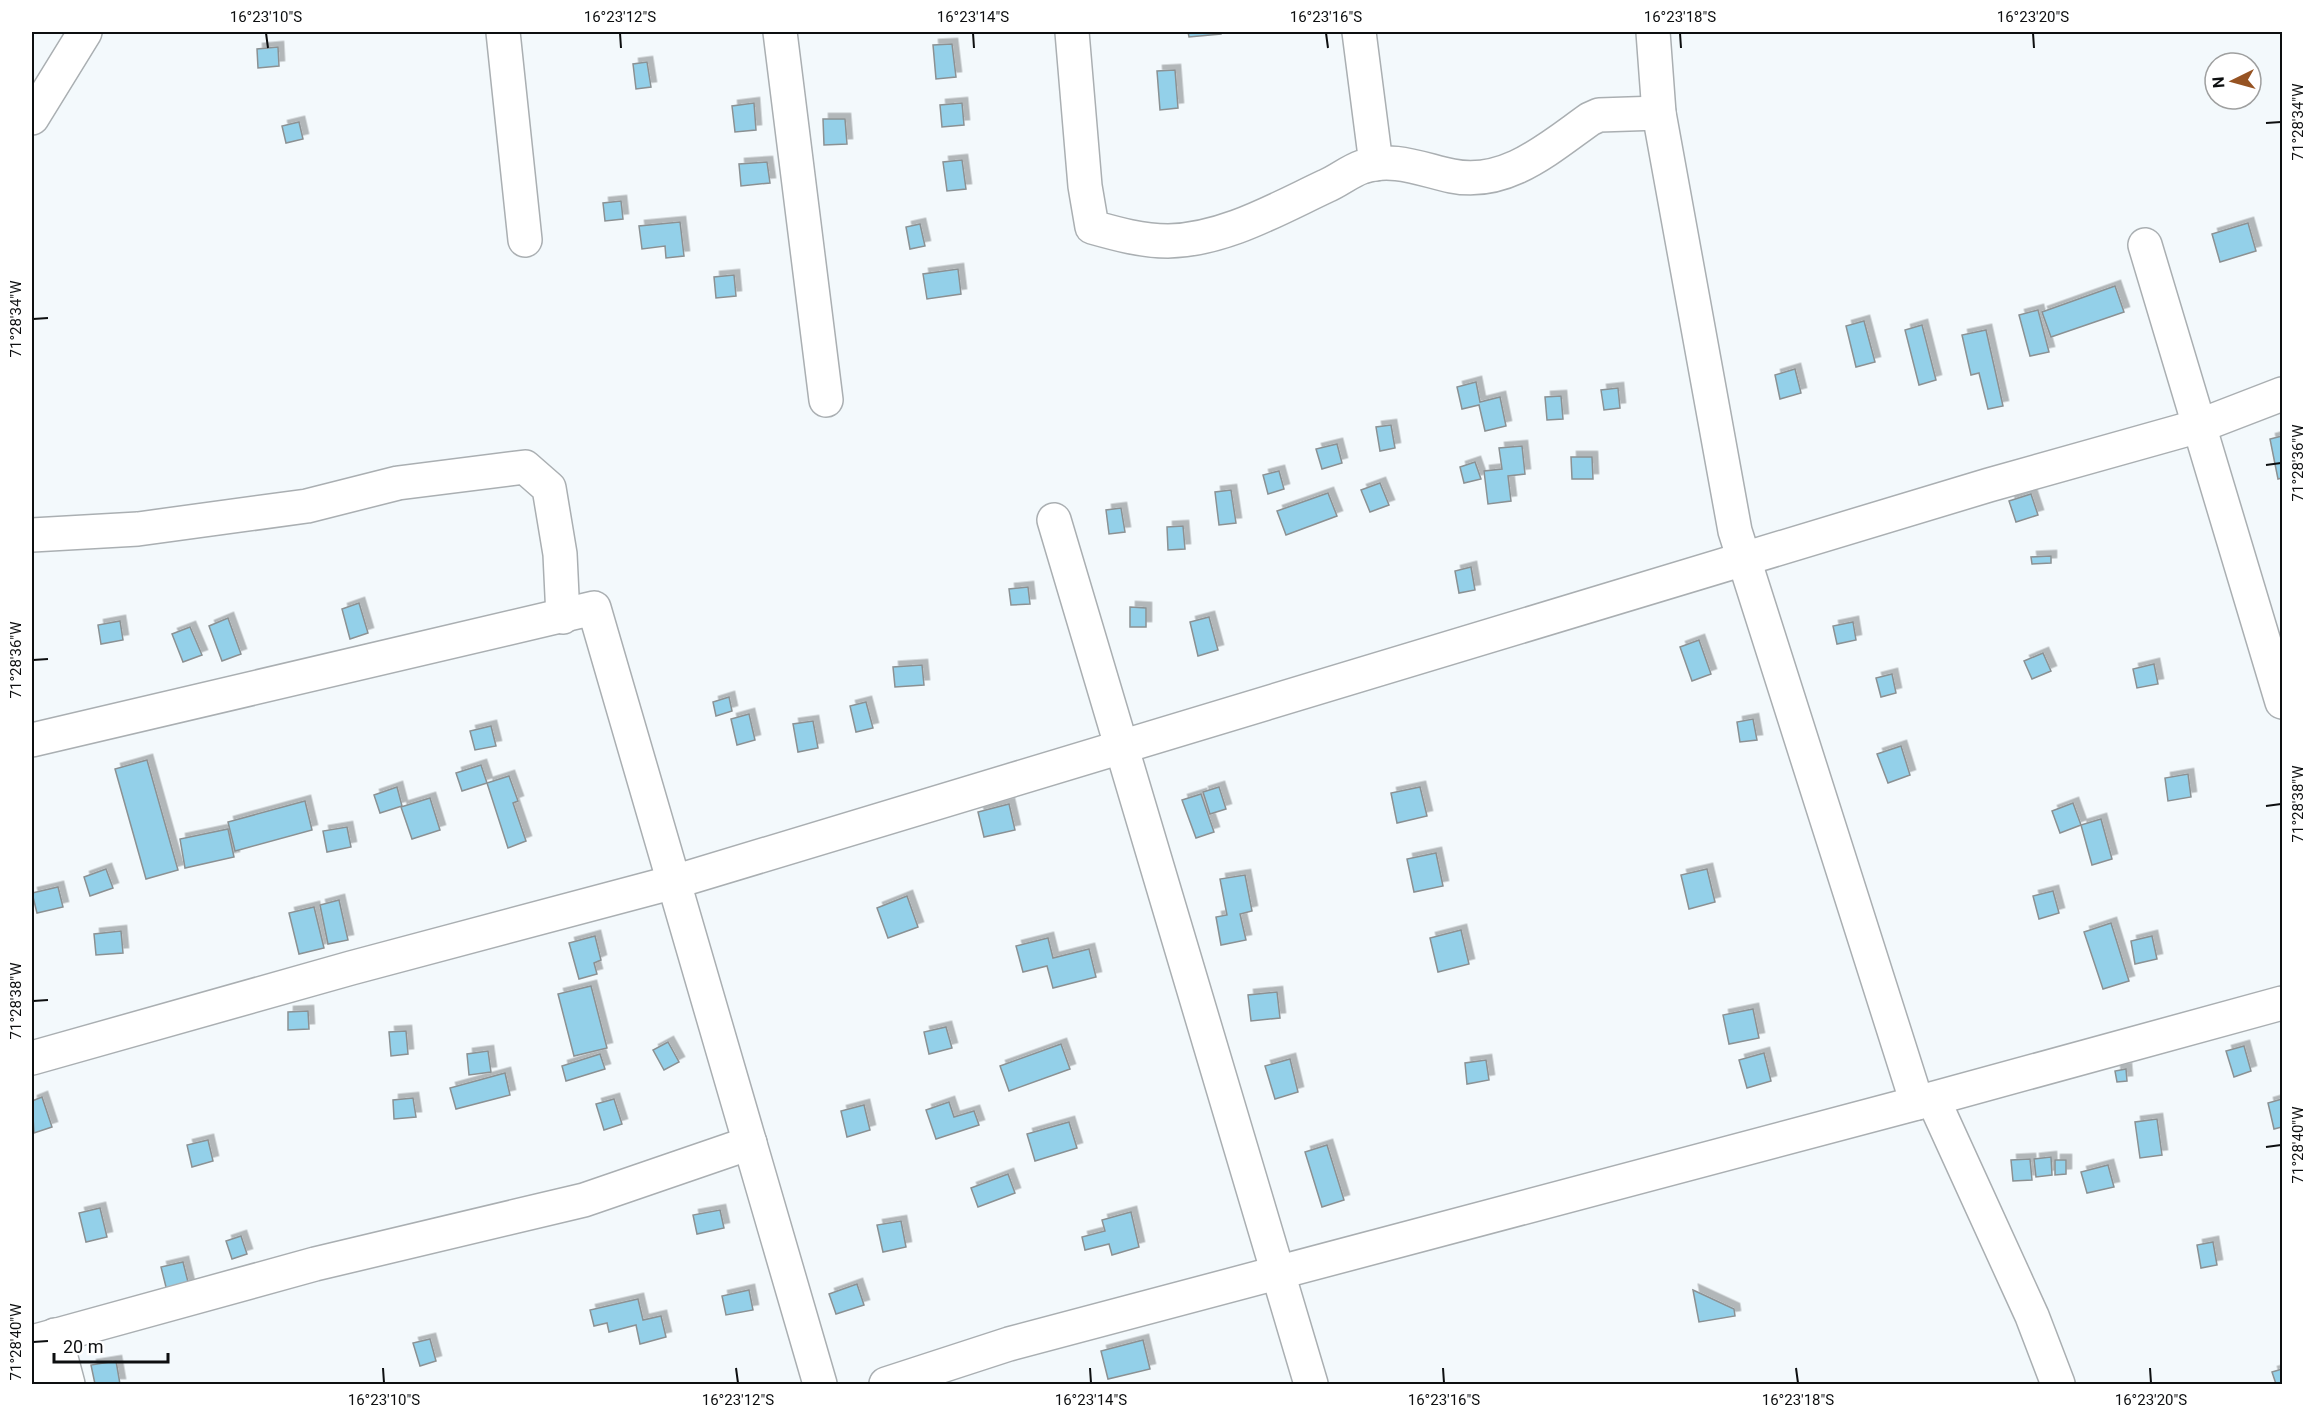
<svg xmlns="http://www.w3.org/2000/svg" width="2314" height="1416" viewBox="0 0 2314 1416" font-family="Roboto,sans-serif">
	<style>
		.building { fill: #93d0e9; stroke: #8b9193; stroke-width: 1.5; filter: url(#shadow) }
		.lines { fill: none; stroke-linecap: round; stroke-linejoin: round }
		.street-casing { stroke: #aaafb2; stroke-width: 36 }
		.street { stroke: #fff; stroke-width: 33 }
		.ticks { fill: none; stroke: #0d0f10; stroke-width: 2 }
		.neatline { fill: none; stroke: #0d0f10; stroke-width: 2 }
		.ticks-label { font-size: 15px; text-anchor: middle; fill: #0d0f10 }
	</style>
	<defs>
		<filter id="shadow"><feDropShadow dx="5.5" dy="-5.5" stdDeviation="0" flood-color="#0004"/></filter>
	</defs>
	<rect width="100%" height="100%" fill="#f3f9fc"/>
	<g class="building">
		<polygon points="1188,32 1221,32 1221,34 1189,37"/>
		<polygon points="952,44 956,77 936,79 933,45"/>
		<polygon points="278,47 279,66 258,68 257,49"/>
		<polygon points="647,62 651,87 636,89 633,64"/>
		<polygon points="1175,70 1178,108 1160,110 1157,71"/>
		<polygon points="754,103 756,130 735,132 732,106"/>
		<polygon points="962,103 964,125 942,127 940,105"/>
		<polygon points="823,119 845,119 847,144 824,145"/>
		<polygon points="299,122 303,139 286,143 282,126"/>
		<polygon points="962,160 966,189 947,191 943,162"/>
		<polygon points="767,162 770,183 741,186 739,164"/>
		<polygon points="621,201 623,219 605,221 603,203"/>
		<polygon points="680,222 684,256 666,258 665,246 642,249 639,226"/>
		<polygon points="2248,223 2256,251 2220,262 2212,234"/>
		<polygon points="920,224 925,246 910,249 906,227"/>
		<polygon points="958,269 961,294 927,299 923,274"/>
		<polygon points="734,275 736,296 716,298 714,277"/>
		<polygon points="2115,286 2124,312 2051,337 2042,312"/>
		<polygon points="2038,310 2049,352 2030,356 2019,315"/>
		<polygon points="1864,321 1875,362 1856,367 1846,326"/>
		<polygon points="1922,325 1936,380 1919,385 1905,330"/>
		<polygon points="1986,330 2003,406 1988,409 1979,373 1971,375 1962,335"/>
		<polygon points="1795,369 1801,393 1780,399 1775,375"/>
		<polygon points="1476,382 1480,402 1500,397 1506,426 1485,431 1479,405 1462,409 1457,387"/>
		<polygon points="1618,388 1620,408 1604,410 1601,390"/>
		<polygon points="1561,396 1563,419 1547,420 1545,397"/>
		<polygon points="1391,425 1395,448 1380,451 1376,427"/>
		<polygon points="2282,436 2282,478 2278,479 2270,439"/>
		<polygon points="1337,444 1342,463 1322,469 1316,449"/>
		<polygon points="1522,446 1525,474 1508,476 1511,501 1488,504 1484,471 1502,469 1499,448"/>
		<polygon points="1571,457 1592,457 1593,479 1572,479"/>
		<polygon points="1475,462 1481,479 1464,483 1460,467"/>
		<polygon points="1279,471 1284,489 1268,494 1263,475"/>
		<polygon points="1380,483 1389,505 1370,512 1361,490"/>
		<polygon points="1231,490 1236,523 1219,525 1215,492"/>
		<polygon points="1328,493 1337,516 1286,535 1277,511"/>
		<polygon points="2031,494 2038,515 2016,522 2009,501"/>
		<polygon points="1121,508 1125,532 1109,534 1106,510"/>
		<polygon points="1183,526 1185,549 1168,550 1167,527"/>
		<polygon points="2051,556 2051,563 2032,564 2031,557"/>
		<polygon points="1471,567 1475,590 1459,593 1455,571"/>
		<polygon points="1028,587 1030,604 1011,605 1009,589"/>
		<polygon points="359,603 368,633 350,639 342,609"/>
		<polygon points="1130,607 1146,608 1146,627 1130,627"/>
		<polygon points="1209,617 1218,650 1198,656 1190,622"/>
		<polygon points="228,618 241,654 222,661 209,626"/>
		<polygon points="120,621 123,640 101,644 98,625"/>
		<polygon points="1853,622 1856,640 1837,644 1833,626"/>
		<polygon points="190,627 202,655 183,662 172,634"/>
		<polygon points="1699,640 1711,674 1692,681 1680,647"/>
		<polygon points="2043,653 2051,671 2032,679 2024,661"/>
		<polygon points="2154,664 2158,684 2137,688 2133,669"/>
		<polygon points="922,665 924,685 895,687 893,667"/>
		<polygon points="1892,674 1896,693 1881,697 1876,678"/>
		<polygon points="729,697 732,711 716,716 713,702"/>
		<polygon points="866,702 873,728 856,732 850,706"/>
		<polygon points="749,714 755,740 737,745 731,719"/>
		<polygon points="1753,719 1757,740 1740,742 1737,722"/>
		<polygon points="813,721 818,748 798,752 793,724"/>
		<polygon points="491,726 496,746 475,750 470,731"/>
		<polygon points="1901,746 1910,775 1888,783 1877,754"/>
		<polygon points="147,760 178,870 146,879 115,769"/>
		<polygon points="481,765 487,783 462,791 456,773"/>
		<polygon points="2188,774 2191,797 2168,801 2165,778"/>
		<polygon points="509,776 518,801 513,803 526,841 508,848 487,783"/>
		<polygon points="397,787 402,806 380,813 374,795"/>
		<polygon points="1219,787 1226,809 1210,814 1203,792"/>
		<polygon points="1420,787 1427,816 1397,823 1391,793"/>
		<polygon points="1201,794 1214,832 1196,838 1182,800"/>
		<polygon points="430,798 440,830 412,839 401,807"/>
		<polygon points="305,801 312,830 235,851 228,822"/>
		<polygon points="2073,803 2081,825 2060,833 2052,811"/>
		<polygon points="1009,804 1015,830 984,837 978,812"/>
		<polygon points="2101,819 2112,859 2092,865 2081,825"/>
		<polygon points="347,827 351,847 327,852 323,831"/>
		<polygon points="228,829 234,857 185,868 180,839"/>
		<polygon points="1436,853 1443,886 1414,892 1407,859"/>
		<polygon points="106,869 113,888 90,896 84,877"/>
		<polygon points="1707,869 1715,902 1689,909 1681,875"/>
		<polygon points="1245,875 1252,911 1240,914 1246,940 1221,945 1216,917 1227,915 1220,879"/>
		<polygon points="58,887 63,907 37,913 32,893"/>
		<polygon points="2053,891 2059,913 2039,919 2033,896"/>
		<polygon points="907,896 918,927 888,938 877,908"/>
		<polygon points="339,900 348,940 328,944 320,905"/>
		<polygon points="314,907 324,948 299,954 289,913"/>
		<polygon points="2111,923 2129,981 2103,989 2084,932"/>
		<polygon points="1461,930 1469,964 1438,972 1430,938"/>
		<polygon points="121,931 123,953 96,955 94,934"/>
		<polygon points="595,936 601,960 594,963 597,974 579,979 569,943"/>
		<polygon points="2152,936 2157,959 2135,964 2131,941"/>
		<polygon points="1048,938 1053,958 1089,949 1096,977 1053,988 1047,966 1023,972 1016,946"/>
		<polygon points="591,986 607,1048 574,1056 558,994"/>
		<polygon points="1277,992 1280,1018 1251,1021 1248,995"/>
		<polygon points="1753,1009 1759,1038 1729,1044 1723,1015"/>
		<polygon points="308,1011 309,1029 288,1030 288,1012"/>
		<polygon points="946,1027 952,1048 929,1054 924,1032"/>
		<polygon points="406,1031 408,1054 391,1056 389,1032"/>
		<polygon points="668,1042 679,1062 664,1070 653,1050"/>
		<polygon points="1061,1044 1070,1069 1009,1091 1000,1066"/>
		<polygon points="2244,1046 2251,1071 2234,1077 2226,1051"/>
		<polygon points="488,1051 491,1072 469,1075 467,1054"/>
		<polygon points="1764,1053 1771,1081 1747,1088 1739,1060"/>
		<polygon points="600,1054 605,1069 566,1081 562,1066"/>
		<polygon points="1290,1059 1298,1092 1275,1099 1265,1066"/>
		<polygon points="1486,1060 1489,1080 1467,1084 1465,1063"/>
		<polygon points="2126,1069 2127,1081 2117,1082 2115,1071"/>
		<polygon points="505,1073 510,1095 456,1109 450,1088"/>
		<polygon points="42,1097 52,1127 34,1133 32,1101"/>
		<polygon points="413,1098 416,1117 394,1119 393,1100"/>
		<polygon points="614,1099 622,1124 604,1130 596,1104"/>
		<polygon points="2282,1099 2282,1127 2274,1129 2268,1103"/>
		<polygon points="949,1102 954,1117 974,1111 979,1125 936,1139 926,1110"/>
		<polygon points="864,1105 870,1130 847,1137 841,1111"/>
		<polygon points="2157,1119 2162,1155 2140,1158 2135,1122"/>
		<polygon points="1069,1122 1077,1148 1035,1161 1027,1134"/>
		<polygon points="208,1140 213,1161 192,1167 187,1145"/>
		<polygon points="1327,1145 1344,1200 1322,1207 1305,1152"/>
		<polygon points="2051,1157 2052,1175 2036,1177 2034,1159"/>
		<polygon points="2030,1159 2032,1180 2013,1181 2011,1160"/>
		<polygon points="2055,1160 2066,1160 2066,1174 2055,1175"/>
		<polygon points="2108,1165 2114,1187 2087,1193 2081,1172"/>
		<polygon points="1008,1174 1015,1193 978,1207 971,1188"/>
		<polygon points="100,1208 107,1237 86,1242 79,1213"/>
		<polygon points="720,1210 724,1228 697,1234 693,1215"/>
		<polygon points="1131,1212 1139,1247 1112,1255 1109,1244 1085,1250 1082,1237 1105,1231 1102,1220"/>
		<polygon points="901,1221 906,1247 883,1252 877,1225"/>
		<polygon points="241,1236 247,1254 232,1259 226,1241"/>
		<polygon points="2213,1242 2217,1265 2201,1268 2197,1245"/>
		<polygon points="183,1262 191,1294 169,1299 161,1267"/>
		<polygon points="857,1284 864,1305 836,1314 829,1294"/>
		<polygon points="749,1290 753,1310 726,1315 722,1296"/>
		<polygon points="1693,1290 1734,1309 1735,1316 1699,1322"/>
		<polygon points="638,1299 643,1320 661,1316 666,1337 640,1344 636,1325 609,1332 607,1323 594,1326 590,1310"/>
		<polygon points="430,1339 436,1361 420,1366 413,1343"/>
		<polygon points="1143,1340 1150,1369 1108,1379 1101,1351"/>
		<polygon points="116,1361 120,1384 95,1384 91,1365"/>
		<polygon points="2282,1369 2282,1384 2276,1384 2272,1372"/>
	</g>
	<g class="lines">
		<defs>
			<g id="street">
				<polyline points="503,32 525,240"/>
				<polyline points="780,32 826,400"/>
				<path d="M1072,32L1085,186L1092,227C1117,234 1142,241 1168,241C1224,240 1277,209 1326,186C1338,181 1350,171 1362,167C1392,156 1423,170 1452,176C1506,187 1549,148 1590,119L1599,115L1659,113"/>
				<polyline points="1359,32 1376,164"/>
				<polyline points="1653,32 1659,113 1735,531 1917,1103"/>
				<polyline points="32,118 85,32"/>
				<polyline points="2145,245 2282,702"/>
				<polyline points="1054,520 1311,1384"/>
				<polyline points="32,535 138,529 307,506 398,483 525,467 549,488 560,554 563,617"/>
				<polyline points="32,740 594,608 820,1384"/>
				<polyline points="32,1058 351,968 674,882 1989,485 2199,426 2282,394"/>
				<polyline points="1933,1099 2032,1316 2058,1384"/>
				<polyline points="55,1335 68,1384"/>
				<polyline points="32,1342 315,1264 584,1200 750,1143"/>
				<polyline points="32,1342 37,1372 36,1384"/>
				<polyline points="886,1384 1009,1344 1917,1103 2282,1003"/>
			</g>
		</defs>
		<use href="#street" class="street-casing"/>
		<use href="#street" class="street"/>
	</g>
	<path class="ticks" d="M266,33L268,48M620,33L621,48M973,33L974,48M1326,33L1328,48M1680,33L1681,48M2033,33L2034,48M2266,123L2281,122M33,319L48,318M2266,465L2281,463M33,660L48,659M2266,806L2281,804M33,1001L48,1000M2266,1147L2281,1145M33,1342L48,1341M383,1368L384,1383M736,1368L738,1383M1090,1368L1091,1383M1443,1368L1444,1383M1796,1368L1798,1383M2150,1368L2151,1383"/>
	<rect width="2314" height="1416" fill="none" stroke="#ffffff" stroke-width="66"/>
	<g transform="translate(2233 81) rotate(265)"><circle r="28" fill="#ffffff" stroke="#9e9f9f" stroke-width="1.5"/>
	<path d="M0-4.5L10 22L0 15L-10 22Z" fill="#965323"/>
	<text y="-9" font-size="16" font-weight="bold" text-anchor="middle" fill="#0d0f10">N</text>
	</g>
	<path d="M54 1353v9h114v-9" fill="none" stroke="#0d0f10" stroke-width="3"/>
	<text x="63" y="1353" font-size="18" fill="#0d0f10" stroke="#ffffff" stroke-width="4.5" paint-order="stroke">20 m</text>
	<rect x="33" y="33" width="2248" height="1350" class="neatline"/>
	<g class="ticks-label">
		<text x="266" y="22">16°23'10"S</text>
		<text x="620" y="22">16°23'12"S</text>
		<text x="973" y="22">16°23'14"S</text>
		<text x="1326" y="22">16°23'16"S</text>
		<text x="1680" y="22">16°23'18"S</text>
		<text x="2033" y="22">16°23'20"S</text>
		<text transform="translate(2298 122) rotate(-90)" y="5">71°28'34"W</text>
		<text transform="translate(16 319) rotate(-90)" y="5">71°28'34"W</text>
		<text transform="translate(2298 463) rotate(-90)" y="5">71°28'36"W</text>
		<text transform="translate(16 660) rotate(-90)" y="5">71°28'36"W</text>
		<text transform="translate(2298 804) rotate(-90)" y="5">71°28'38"W</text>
		<text transform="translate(16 1001) rotate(-90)" y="5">71°28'38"W</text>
		<text transform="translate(2298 1145) rotate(-90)" y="5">71°28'40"W</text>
		<text transform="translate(16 1342) rotate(-90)" y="5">71°28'40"W</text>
		<text x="384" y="1405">16°23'10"S</text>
		<text x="738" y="1405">16°23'12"S</text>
		<text x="1091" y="1405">16°23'14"S</text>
		<text x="1444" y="1405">16°23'16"S</text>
		<text x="1798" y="1405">16°23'18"S</text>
		<text x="2151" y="1405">16°23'20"S</text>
	</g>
</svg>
